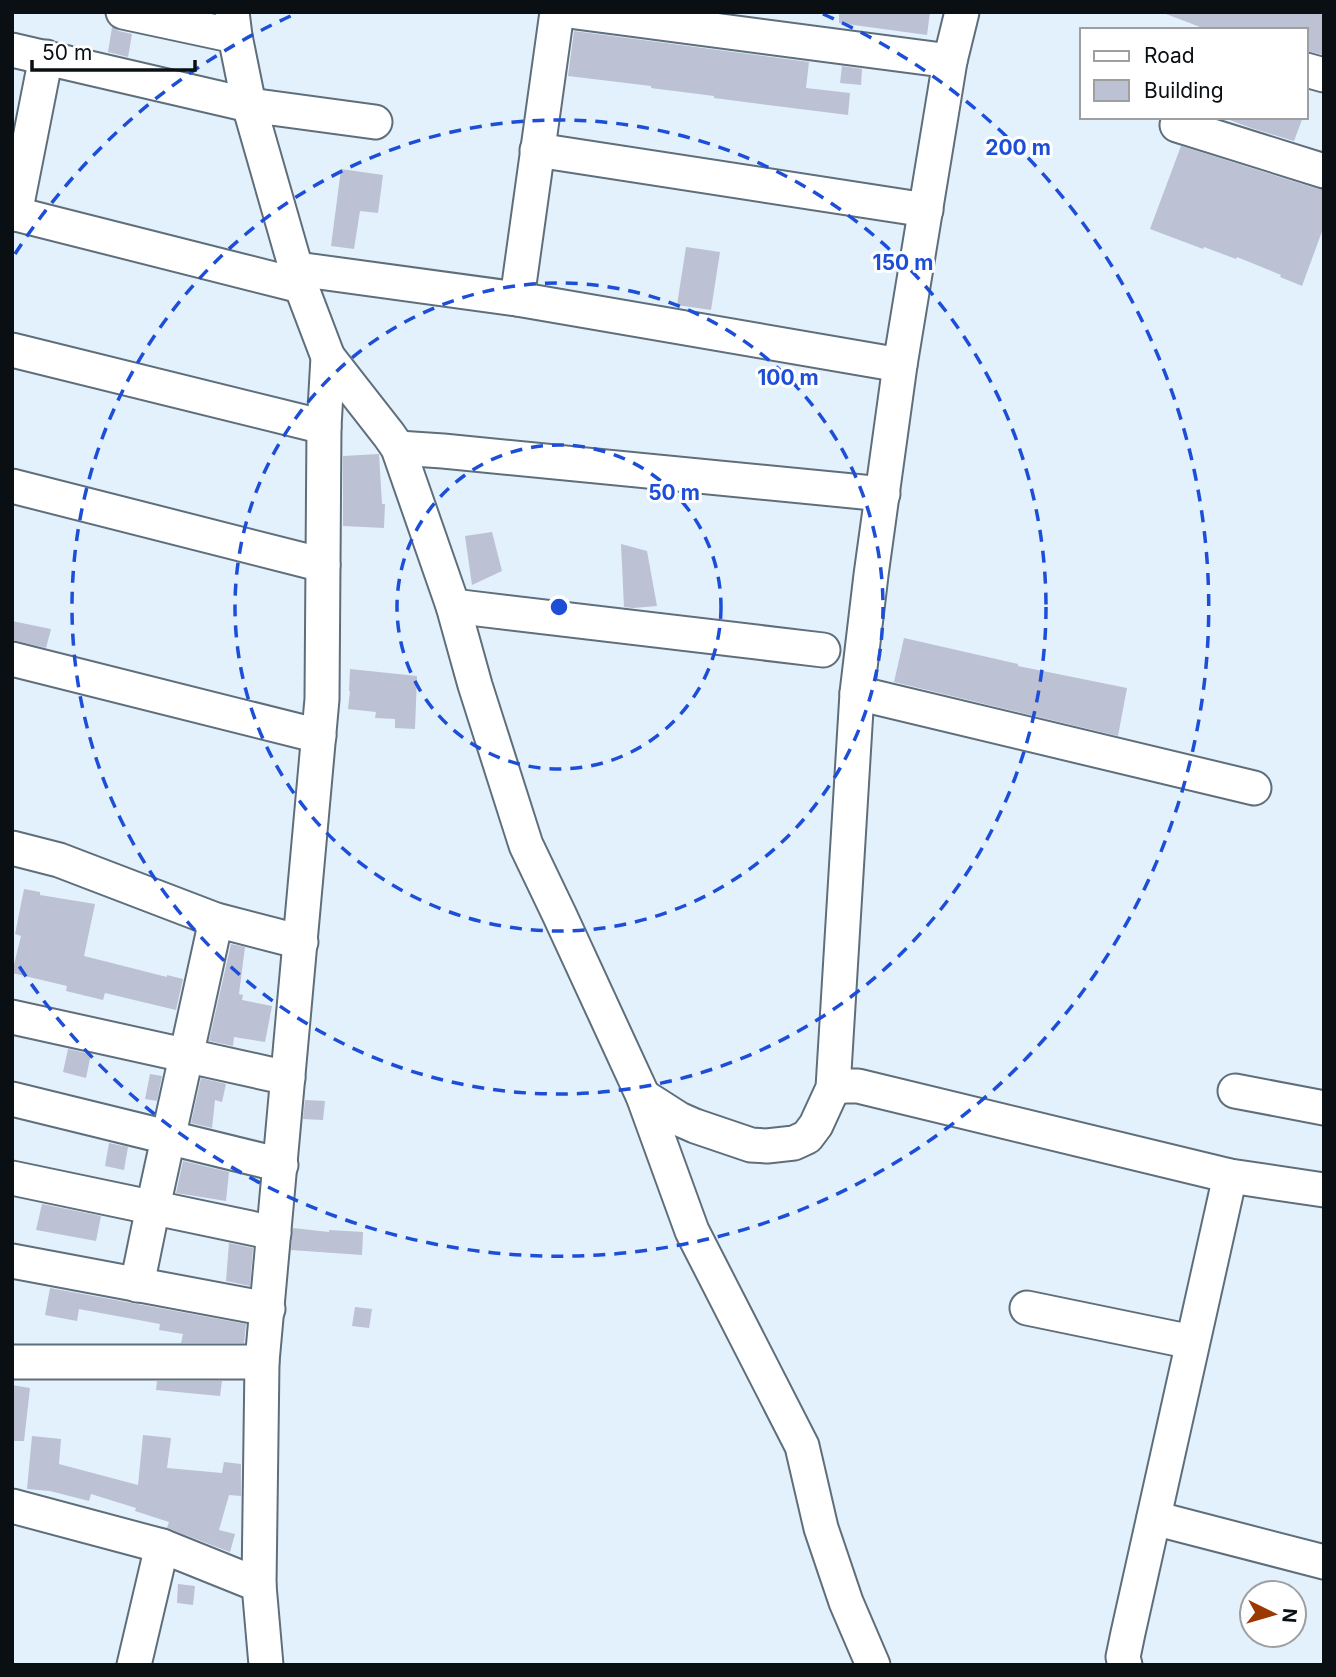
<svg xmlns="http://www.w3.org/2000/svg" width="1336" height="1677" viewBox="0 0 1336 1677" font-family="Inter,sans-serif">
	<style>
		.building { fill: #bcc1d4 }
		.lines { fill: none; stroke-linecap: round; stroke-linejoin: round }
		.minor-casing { stroke: #5e6e7a; stroke-width: 37 }
		.minor { stroke: #fff; stroke-width: 33 }
		.ring { fill: none; stroke: #1d4ed8; stroke-width: 3.5; stroke-dasharray: 12 9 }
		.centre { fill: #1d4ed8; stroke: #fff; stroke-width: 3.5 }
		.ring-label { font-size: 21px; text-anchor: middle; font-weight: bold; fill: #1d4ed8; stroke: #fff; stroke-width: 6; stroke-linejoin: round; paint-order: stroke }
	</style>
	<rect width="100%" height="100%" fill="#e3f1fd"/>
	<g class="building">
		<polygon points="839,12 930,12 927,35 839,23"/>
		<polygon points="1166,12 1324,12 1324,55 1306,51 1306,30 1208,30 1166,14"/>
		<polygon points="112,27 119,31 132,34 128,57 108,52"/>
		<polygon points="574,31 809,62 806,88 850,93 848,115 745,102 714,98 714,96 651,88 651,86 568,76"/>
		<polygon points="842,66 862,69 861,85 840,83"/>
		<polygon points="1228,117 1303,117 1294,141 1251,128 1227,119"/>
		<polygon points="1181,146 1318,189 1324,190 1324,226 1302,286 1280,277 1281,275 1237,257 1236,259 1204,247 1203,249 1150,229"/>
		<polygon points="341,169 383,175 378,213 360,211 354,249 331,246"/>
		<polygon points="686,247 720,252 711,310 677,305"/>
		<polygon points="379,454 382,504 385,504 384,528 343,526 343,456"/>
		<polygon points="492,532 502,571 472,585 465,536"/>
		<polygon points="621,544 647,551 657,606 633,608 624,607"/>
		<polygon points="12,621 51,629 46,648 12,640"/>
		<polygon points="904,638 1018,664 1018,666 1127,688 1118,736 894,682"/>
		<polygon points="350,669 417,676 415,729 395,728 395,719 375,718 376,712 348,709 350,691 349,691"/>
		<polygon points="24,889 40,892 40,895 95,904 84,956 167,977 167,975 183,979 176,1010 105,993 103,1000 66,991 67,986 12,973 21,936 15,934"/>
		<polygon points="231,944 245,947 239,994 243,995 242,1000 272,1006 265,1042 234,1037 233,1046 209,1041"/>
		<polygon points="68,1049 91,1054 86,1078 63,1072"/>
		<polygon points="150,1074 162,1076 157,1101 145,1099"/>
		<polygon points="201,1078 226,1084 222,1102 215,1100 212,1128 191,1123"/>
		<polygon points="305,1100 325,1101 323,1120 303,1119"/>
		<polygon points="109,1143 128,1147 124,1170 105,1166"/>
		<polygon points="183,1161 229,1172 226,1201 176,1193"/>
		<polygon points="42,1204 101,1216 96,1241 36,1230"/>
		<polygon points="293,1228 329,1232 329,1230 363,1232 362,1255 291,1250"/>
		<polygon points="229,1243 253,1248 250,1286 226,1281"/>
		<polygon points="50,1288 246,1324 244,1343 181,1343 183,1334 159,1330 160,1324 79,1309 77,1321 45,1315"/>
		<polygon points="355,1307 372,1309 369,1328 352,1326"/>
		<polygon points="157,1381 222,1381 220,1396 156,1390"/>
		<polygon points="12,1385 30,1388 24,1441 12,1441"/>
		<polygon points="143,1435 171,1438 167,1468 222,1473 224,1462 241,1464 241,1496 229,1495 219,1530 235,1534 230,1552 167,1528 169,1522 135,1511 136,1508 91,1494 89,1501 50,1491 27,1489 32,1436 61,1439 59,1464 138,1485"/>
		<polygon points="178,1584 195,1586 193,1605 177,1603"/>
	</g>
	<g class="lines">
		<defs>
			<g id="minor">
				<polyline points="123,12 235,36"/>
				<polyline points="232,12 235,36 249,105 301,286 328,357 324,427 322,699 262,1362 259,1585 266,1665"/>
				<polyline points="576,12 950,61"/>
				<polyline points="12,50 249,105 375,122"/>
				<polyline points="1306,70 1324,75"/>
				<polyline points="1177,125 1324,171"/>
				<polyline points="537,150 926,210"/>
				<polyline points="12,213 301,286"/>
				<polyline points="15,214 46,57"/>
				<polyline points="297,269 517,299 900,365"/>
				<polyline points="517,299 557,12"/>
				<polyline points="12,350 324,427"/>
				<polyline points="328,357 389,435 398,448 453,606 475,685 526,845 560,916 643,1096 692,1231 802,1446 821,1528 846,1602 873,1665"/>
				<polyline points="398,448 443,451 883,494"/>
				<polyline points="12,486 323,565"/>
				<polyline points="453,606 823,650"/>
				<polyline points="12,659 319,736"/>
				<polyline points="857,693 1254,788"/>
				<polyline points="12,848 59,860 216,920 301,942"/>
				<polyline points="12,1017 288,1078"/>
				<polyline points="833,1088 845,1086 858,1086 1230,1176 1324,1190"/>
				<polyline points="1235,1091 1324,1108"/>
				<polyline points="643,1096 679,1119 695,1126 751,1145 767,1146 794,1143 807,1137 816,1125 833,1088 857,693 871,575 900,365 950,61 962,12"/>
				<polyline points="12,1099 281,1165"/>
				<polyline points="12,1178 274,1233"/>
				<polyline points="12,1261 268,1309"/>
				<polyline points="137,1285 153,1207 216,920"/>
				<polyline points="1027,1308 1192,1342"/>
				<polyline points="12,1362 262,1362"/>
				<polyline points="12,1506 162,1546 259,1585"/>
				<polyline points="1154,1518 1324,1562"/>
				<polyline points="134,1665 162,1546"/>
				<polyline points="1125,1665 1123,1657 1128,1633 1230,1176"/>
			</g>
		</defs>
		<use href="#minor" class="minor-casing"/>
		<use href="#minor" class="minor"/>
	</g>
	<g class="ring">
		<circle cx="559" cy="607" r="162"/>
		<circle cx="559" cy="607" r="324"/>
		<circle cx="559" cy="607" r="487"/>
		<path d="M15 254A649 649 0 0 1 295 14M823 14A649 649 0 1 1 15 960"/>
	</g>
	<circle cx="559" cy="607" r="10" class="centre"/>
	<g class="ring-label">
		<text x="1018" y="155">200 m</text>
		<text x="903" y="270">150 m</text>
		<text x="788" y="385">100 m</text>
		<text x="674" y="500">50 m</text>
	</g>
	<rect width="1336" height="1677" fill="none" stroke="#090f13" stroke-width="28"/>
	<rect x="1080" y="28" width="228" height="91" fill="#ffffff" stroke="#9d9fa1" stroke-width="2"/>
	<rect x="1094" y="51" width="35" height="10" fill="#ffffff" stroke="#9d9fa1" stroke-width="2"/>
	<text x="1144" y="63" font-size="21" fill="#090f13">Road</text>
	<rect x="1094" y="80" width="35" height="21" fill="#bcc1d4" stroke="#9d9fa1" stroke-width="2"/>
	<text x="1144" y="98" font-size="21" fill="#090f13">Building</text>
	<g transform="translate(1273 1614) rotate(95)"><circle r="33" fill="#ffffff" stroke="#9d9fa1" stroke-width="2"/>
	<path d="M0-5L12 26L0 18L-12 26Z" fill="#9c3900"/>
	<text y="-10" font-size="19" font-weight="bold" text-anchor="middle" fill="#090f13">N</text>
	</g>
	<path d="M32 60v10h163v-10" fill="none" stroke="#090f13" stroke-width="3.5"/>
	<text x="42" y="60" font-size="21" fill="#090f13" stroke="#ffffff" stroke-width="5" paint-order="stroke">50 m</text>
</svg>
